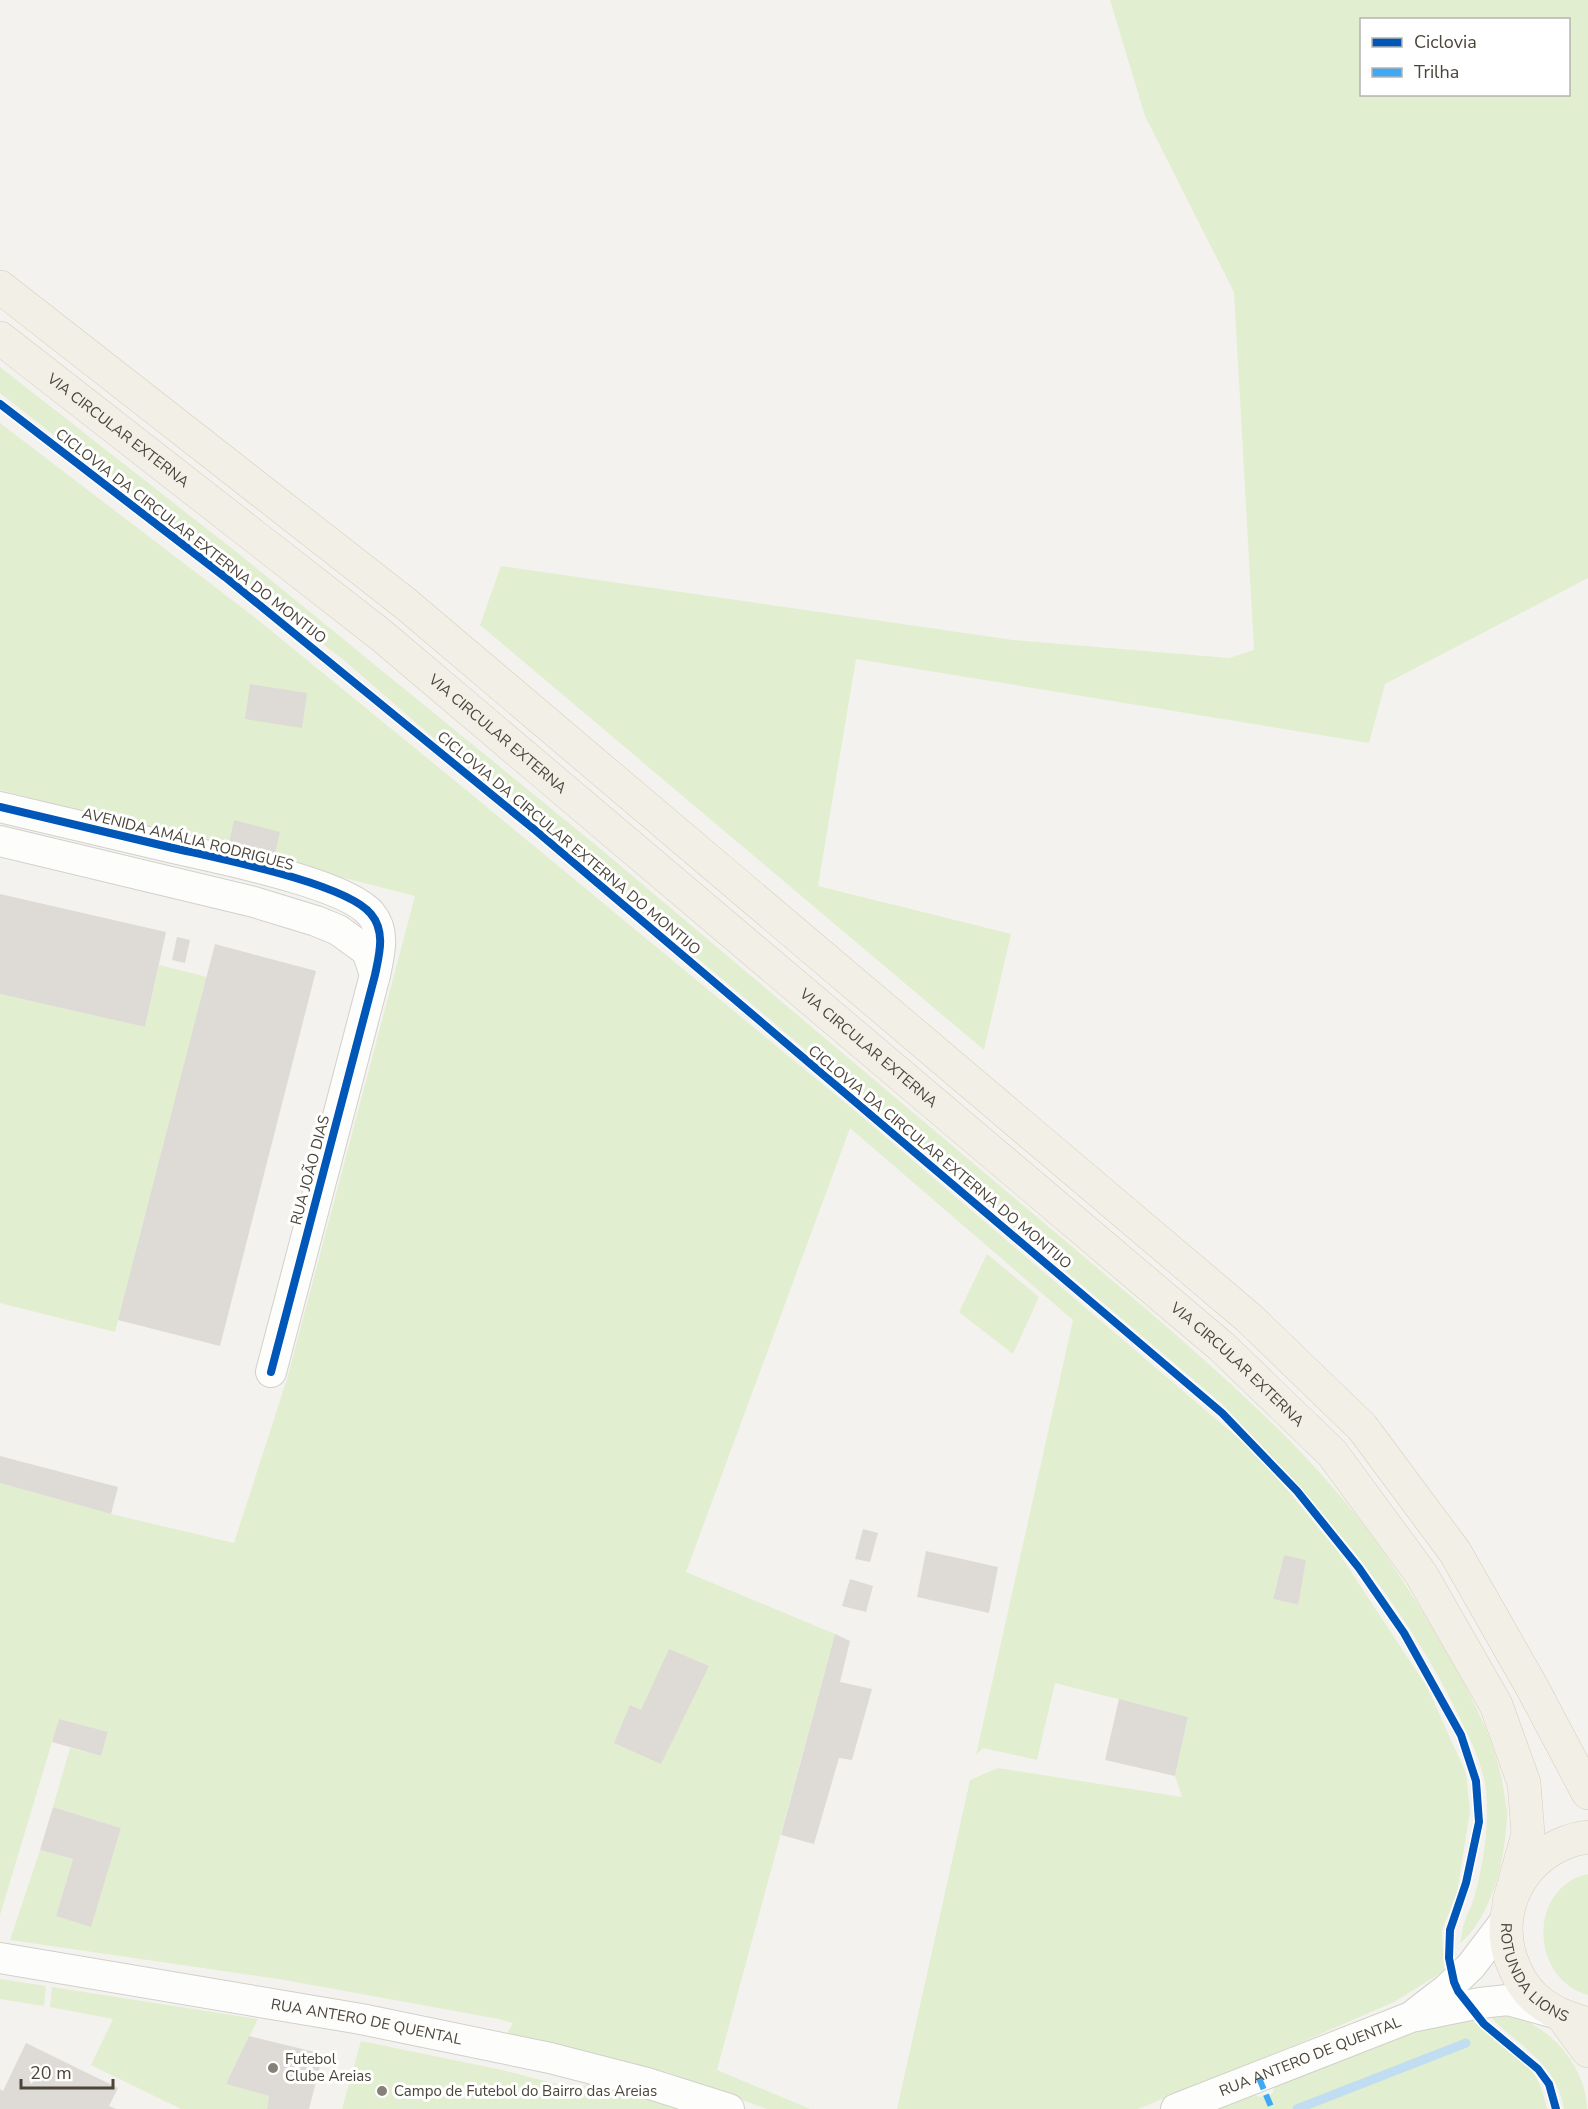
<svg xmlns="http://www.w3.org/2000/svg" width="1588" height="2109" viewBox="0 0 1588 2109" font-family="'Nunito Sans',sans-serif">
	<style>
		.green { fill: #e1eecf; fill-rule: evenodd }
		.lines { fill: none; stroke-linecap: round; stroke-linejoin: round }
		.stream { stroke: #c0ddf1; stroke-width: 9 }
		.building { fill: #dedbd6 }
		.minor-casing { stroke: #d2d0cb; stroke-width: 32 }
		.major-casing { stroke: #d6cebb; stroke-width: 34 }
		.minor { stroke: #fdfdfc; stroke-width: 30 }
		.major { stroke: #f2efe6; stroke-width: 33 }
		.quiet { stroke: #3fa9f5; stroke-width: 6; stroke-dasharray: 12 6; stroke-linecap: butt }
		.cycleway-casing { stroke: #fff; stroke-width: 11 }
		.cycleway { stroke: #0057b8; stroke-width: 8 }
		.poi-dot { fill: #868178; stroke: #fff; stroke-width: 2 }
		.labels { text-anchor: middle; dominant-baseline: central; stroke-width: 6; stroke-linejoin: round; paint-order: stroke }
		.street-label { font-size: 15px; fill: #4b4439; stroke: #fff }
		.poi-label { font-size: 15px; fill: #4b4439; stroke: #fff; text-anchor: start }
	</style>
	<rect width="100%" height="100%" fill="#f4f2ee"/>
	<g class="green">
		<path d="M1110,0H1588V578L1385,684L1369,743L856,659L818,886L1011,934L984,1050L480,625L501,566L1013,640L1229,658L1254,650L1234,292L1145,116ZM1362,20H1568V94H1362Z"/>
		<path d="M0,367L239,554L597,846L1152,1314C1223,1376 1296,1440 1355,1514C1392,1561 1423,1611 1452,1662C1475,1703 1497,1745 1504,1792C1505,1801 1508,1810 1507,1819C1506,1834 1504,1849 1501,1864C1496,1889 1481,1927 1460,1943C1462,1936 1462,1928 1465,1921C1466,1915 1470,1910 1472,1904C1483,1872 1491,1817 1485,1783C1479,1753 1464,1727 1451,1700C1393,1587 1309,1494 1221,1403L720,977L450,752L346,662L0,393Z"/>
		<path d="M0,423L253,616L465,789L855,1111L1245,1444L1285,1487L1338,1552L1427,1687L1466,1773L1470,1811L1457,1893L1442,1930L1444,1971L1394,2002L1302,2042L1138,2109H897L970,1780L998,1768L1182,1797L1175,1776L1188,1717L1055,1683L1037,1760L983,1748L976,1755L1073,1320L850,1128L686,1572L835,1634L717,2070L810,2109H767L670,2073L507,2034L513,2023L499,2019L279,1979L10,1940L40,1850L73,1859L56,1916L91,1926L121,1828L53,1807L70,1748L101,1756L108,1733L59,1719L0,1915V1483L111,1514L234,1543L287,1379L415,896L0,790ZM1284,1555L1305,1560L1297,1605L1273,1599Z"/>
		<polygon points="159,965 207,977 115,1332 0,1303 0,994 145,1027"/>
		<polygon points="987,1254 1039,1297 1013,1354 959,1312"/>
		<path d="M1588,1874V1995C1529,1978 1528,1887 1588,1874Z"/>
		<polygon points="0,1979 46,1986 44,2006 0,1999"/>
		<polygon points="52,1987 258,2019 226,2084 269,2096 267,2109 181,2109 91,2065 113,2019 50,2007"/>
		<path d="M1463,2011C1483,2034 1516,2048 1534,2074C1541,2084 1544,2097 1547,2109H1206L1251,2093L1260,2097L1272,2094L1275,2086Z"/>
		<path d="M1487,2013C1498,2013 1509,2014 1519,2018C1555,2031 1587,2071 1587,2109H1564C1556,2060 1516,2046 1487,2013Z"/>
		<polygon points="361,2041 502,2070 576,2089 591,2083 689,2109 342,2109"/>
	</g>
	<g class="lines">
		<polyline class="stream" points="1297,2109 1466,2043"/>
	</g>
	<g class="building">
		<polygon points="250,684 307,693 302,728 245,719"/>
		<polygon points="234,820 280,832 275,854 229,843"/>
		<polygon points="0,894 166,932 145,1027 0,994"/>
		<polygon points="177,937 190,940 185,963 172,960"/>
		<polygon points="215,944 316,971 220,1346 118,1320"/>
		<polygon points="0,1456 118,1487 111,1514 0,1483"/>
		<polygon points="863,1529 878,1533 870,1562 855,1559"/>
		<polygon points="926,1551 998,1567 989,1613 917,1597"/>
		<polygon points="1284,1555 1306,1560 1298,1605 1273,1599"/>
		<polygon points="850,1579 873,1586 866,1612 842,1606"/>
		<polygon points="835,1634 850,1641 840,1682 872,1689 852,1760 839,1758 814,1844 781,1835"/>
		<polygon points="669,1649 709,1666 661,1764 614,1743 630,1705 641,1710"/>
		<polygon points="1119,1699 1188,1717 1175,1776 1105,1760"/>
		<polygon points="59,1719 108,1732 101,1756 52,1742"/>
		<polygon points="53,1807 121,1828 91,1927 56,1916 73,1859 40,1850"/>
		<polygon points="249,2036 323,2054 309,2109 267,2109 269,2096 226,2084"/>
		<polygon points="26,2043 118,2088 109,2106 116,2109 0,2109 0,2089 3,2091"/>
	</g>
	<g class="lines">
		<defs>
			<g id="minor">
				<path d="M0,807C58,821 116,834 173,848C216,858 346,883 371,914C386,932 379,955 375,975L271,1372"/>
				<polyline points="0,841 254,902 316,921 338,930 367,951 375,975"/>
				<path id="s1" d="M0,1958L361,2019L550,2058L647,2083L729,2109"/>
				<polyline points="1416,2013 1447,1989 1471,1966 1506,1920"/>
				<path id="s2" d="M1176,2109L1411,2017L1480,2003L1508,2000L1555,2013"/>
			</g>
			<g id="major">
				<polyline points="0,287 406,604 1249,1318 1362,1427 1455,1552 1533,1689 1588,1793"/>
				<path id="s3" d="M0,338L381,635L1222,1347L1332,1453L1421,1574L1496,1705L1524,1783L1528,1834L1509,1902"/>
				<path id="s4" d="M1588,1837C1530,1844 1492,1903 1511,1959C1516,1973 1524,1988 1535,1998C1551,2012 1567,2018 1588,2024"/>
				<polyline points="1563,2017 1588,2051"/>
			</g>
		</defs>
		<use href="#minor" class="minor-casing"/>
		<use href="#major" class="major-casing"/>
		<use href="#minor" class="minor"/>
		<use href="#major" class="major"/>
		<polyline class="quiet" points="1259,2078 1272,2109"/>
		<defs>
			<g id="cycleway">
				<polyline points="0,404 225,577 535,830 1222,1413 1297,1491 1359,1568 1404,1633 1461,1735 1476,1781 1479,1822 1466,1883 1450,1930 1449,1958 1454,1982 1458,1991 1484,2024 1538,2069 1549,2084 1556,2109"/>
				<path d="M0,807C58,821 116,834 173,848C216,858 346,883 371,914C386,932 379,955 375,975L271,1372"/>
			</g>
		</defs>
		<use href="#cycleway" class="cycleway-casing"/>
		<use href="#cycleway" class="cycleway"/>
	</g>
	<g class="poi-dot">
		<circle cx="273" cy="2068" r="6"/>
		<circle cx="382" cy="2091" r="6"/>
	</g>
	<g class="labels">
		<g class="street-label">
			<text stroke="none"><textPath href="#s3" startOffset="150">VIA CIRCULAR EXTERNA</textPath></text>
			<text transform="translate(191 536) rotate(38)">CICLOVIA DA CIRCULAR EXTERNA DO MONTIJO</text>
			<text stroke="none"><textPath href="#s3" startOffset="636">VIA CIRCULAR EXTERNA</textPath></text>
			<text transform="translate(188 839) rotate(14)">AVENIDA AMÁLIA RODRIGUES</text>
			<text transform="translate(569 843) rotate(40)">CICLOVIA DA CIRCULAR EXTERNA DO MONTIJO</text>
			<text stroke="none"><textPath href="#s3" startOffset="1122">VIA CIRCULAR EXTERNA</textPath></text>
			<text transform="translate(940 1157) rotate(40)">CICLOVIA DA CIRCULAR EXTERNA DO MONTIJO</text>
			<text transform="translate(310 1170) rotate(-75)">RUA JOÃO DIAS</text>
			<text stroke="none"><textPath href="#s3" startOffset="1608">VIA CIRCULAR EXTERNA</textPath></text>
			<text stroke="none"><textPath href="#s4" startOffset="189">ROTUNDA LIONS</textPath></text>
			<text stroke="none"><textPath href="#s1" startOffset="372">RUA ANTERO DE QUENTAL</textPath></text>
			<text stroke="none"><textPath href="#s2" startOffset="144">RUA ANTERO DE QUENTAL</textPath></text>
		</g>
		<g class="poi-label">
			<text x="285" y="2059">Futebol<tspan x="285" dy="17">Clube Areias</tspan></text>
			<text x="394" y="2091">Campo de Futebol do Bairro das Areias</text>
		</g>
	</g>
	<rect x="1360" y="18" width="210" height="78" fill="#ffffff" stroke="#b7b4b0" stroke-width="1.5"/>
	<rect x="1372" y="38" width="30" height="9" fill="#0057b8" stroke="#b7b4b0" stroke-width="1.5"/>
	<text x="1414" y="48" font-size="18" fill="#4b4439">Ciclovia</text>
	<rect x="1372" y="68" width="30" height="9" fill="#3fa9f5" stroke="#b7b4b0" stroke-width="1.5"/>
	<text x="1414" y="78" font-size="18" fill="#4b4439">Trilha</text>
	<path d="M21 2079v9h92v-9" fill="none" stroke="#4b4439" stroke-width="3"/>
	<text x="30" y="2079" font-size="18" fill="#4b4439" stroke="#ffffff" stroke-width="4.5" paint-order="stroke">20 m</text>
</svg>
